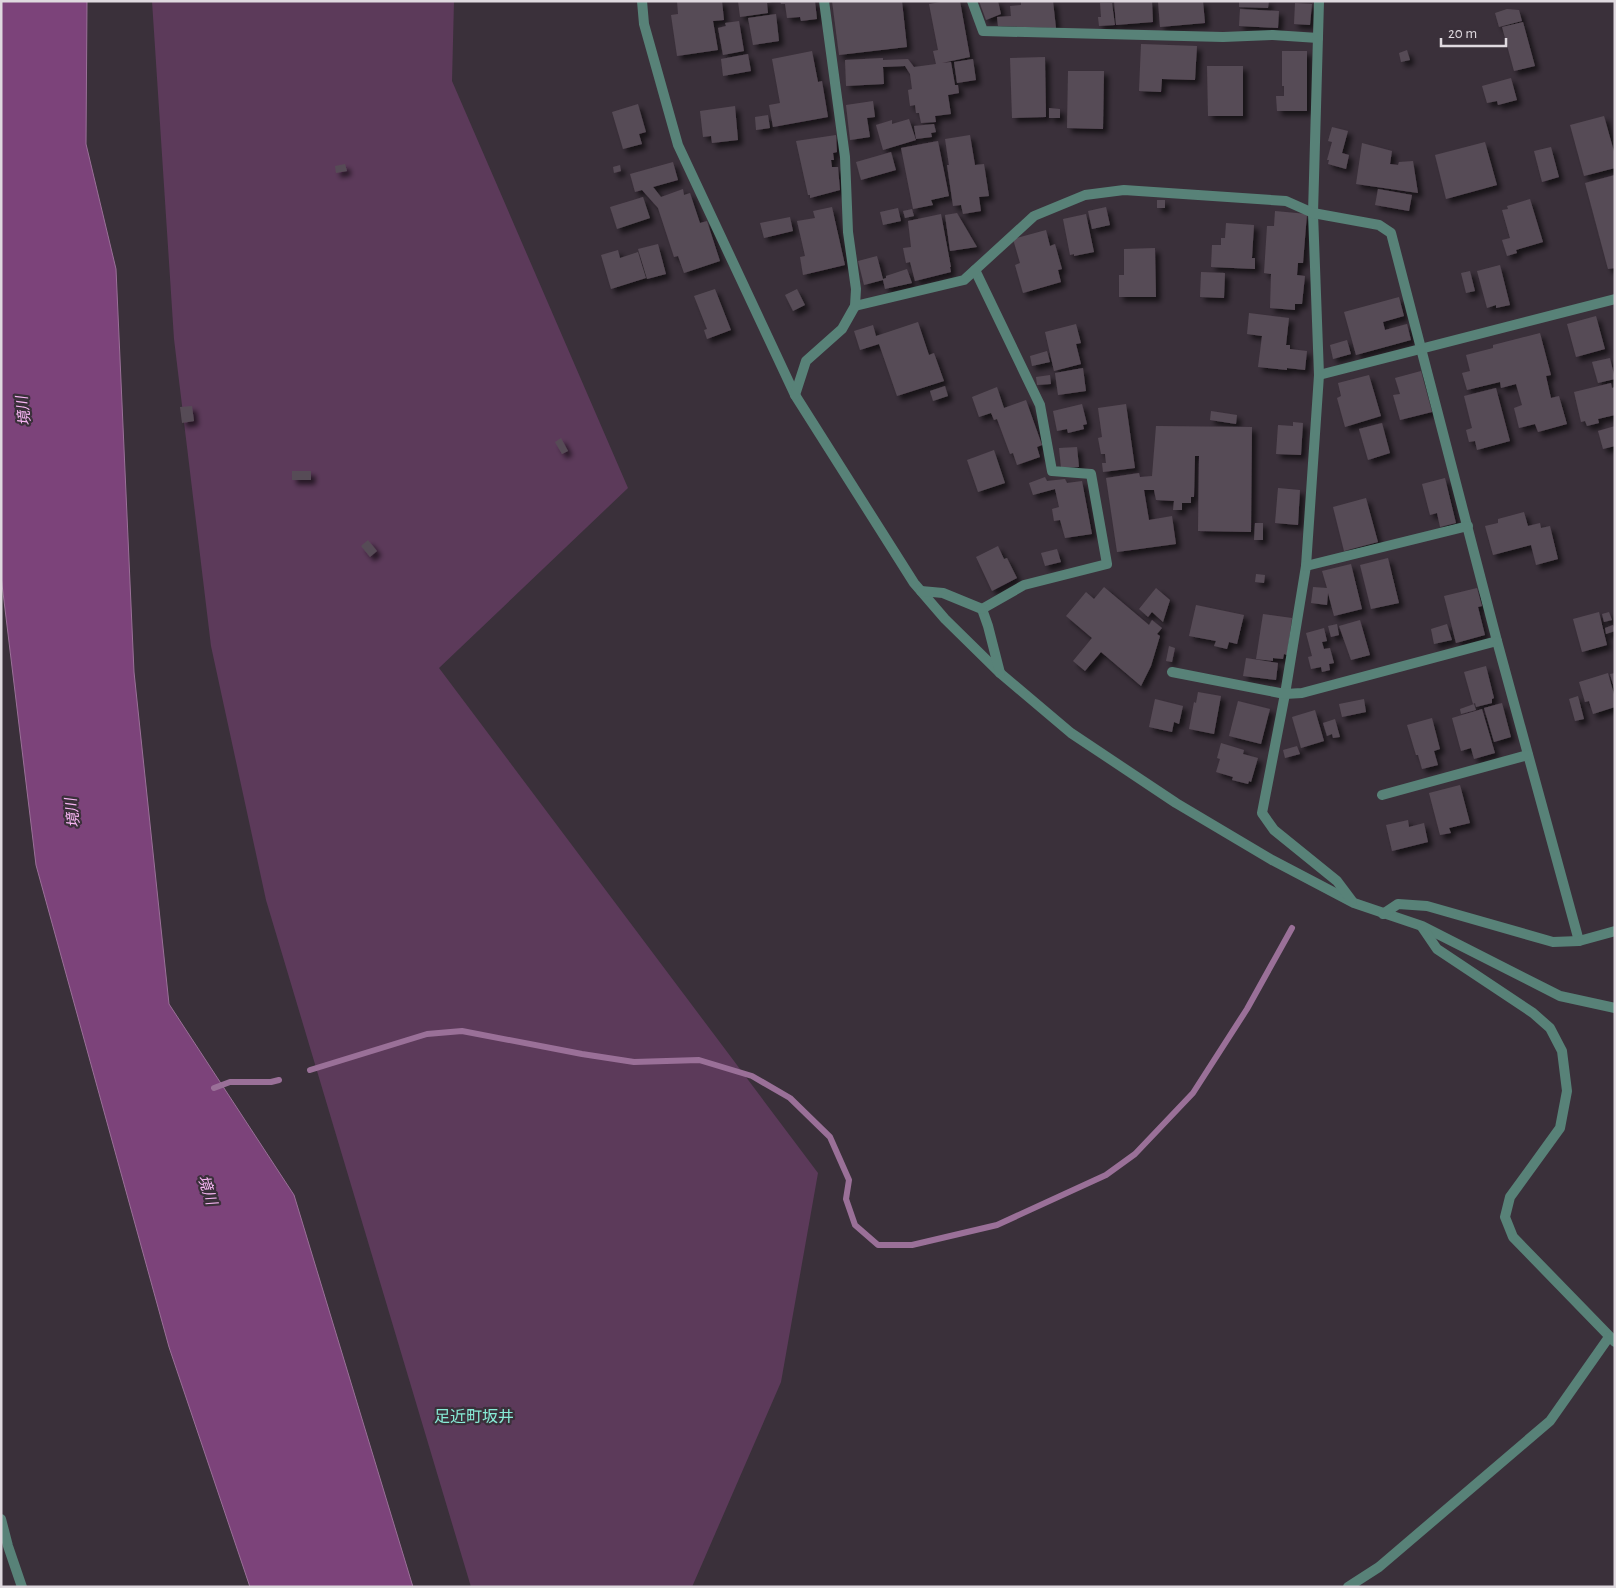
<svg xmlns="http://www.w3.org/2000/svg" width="1616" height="1588" viewBox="0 0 1616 1588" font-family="'Alegreya Sans','Noto Sans JP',sans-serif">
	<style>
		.green { fill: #5c3a5a }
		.water { fill: #7c437a; stroke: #9a7098 }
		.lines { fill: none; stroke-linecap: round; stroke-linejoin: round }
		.stream { stroke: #9a7098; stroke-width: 6 }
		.building { fill: #574b56; filter: url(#shadow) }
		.street { stroke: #588278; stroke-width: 10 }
		.labels { text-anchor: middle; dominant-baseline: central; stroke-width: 4.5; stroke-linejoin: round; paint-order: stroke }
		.water-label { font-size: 15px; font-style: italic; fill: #f8b6f4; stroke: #3a303a }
		.quarter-label { font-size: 16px; fill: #87ebd6; stroke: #3a303a }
	</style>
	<defs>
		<filter id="shadow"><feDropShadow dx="4.5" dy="4.5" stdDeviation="2.5" flood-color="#0009"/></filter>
	</defs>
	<rect width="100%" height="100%" fill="#3a303a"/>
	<polygon class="green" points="152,1 454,1 452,81 628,488 439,668 818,1173 781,1382 692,1587 471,1587 266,900 211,646 174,339"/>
	<polygon class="water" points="1,1 87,1 86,144 116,269 134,672 169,1004 294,1195 413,1587 250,1587 169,1347 36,865 1,576"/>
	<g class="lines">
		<g class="stream">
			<polyline points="310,1070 427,1034 462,1031 582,1054 634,1062 699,1060 752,1076 790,1098 830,1137 849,1180 846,1199 855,1225 878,1245 912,1245 997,1225 1106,1175 1135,1154 1193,1093 1247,1009 1292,928"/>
			<polyline points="214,1088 230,1082 271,1082 279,1080"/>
		</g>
	</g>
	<g class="building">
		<polygon points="677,1 722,1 724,20 713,21 718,50 677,56 671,15 678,14"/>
		<polygon points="738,1 772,1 772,2 767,3 768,13 740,17"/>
		<polygon points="780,1 815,1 817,19 801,21 800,17 787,18 785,4 781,4"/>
		<polygon points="832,1 902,1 907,47 839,55"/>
		<polygon points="946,1 960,1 970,57 942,63 951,62 955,85 958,85 959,93 948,95 951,114 935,116 936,122 921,123 919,113 916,113 915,105 910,106 908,90 912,89 910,74 905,66 883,67 884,84 846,86 845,60 883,58 883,60 908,59 914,67 936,64 933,51 938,50 929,4"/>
		<polygon points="979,1 998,1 1001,14 986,20"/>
		<polygon points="1021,1 1053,1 1056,28 998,26 997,17 1011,16 1010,6 1021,5"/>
		<polygon points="1114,1 1152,1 1153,22 1116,25"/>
		<polygon points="1158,1 1203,1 1205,23 1160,27"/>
		<polygon points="1239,1 1269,1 1268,8 1239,7"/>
		<polygon points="1100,3 1112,3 1115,25 1099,26 1098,17 1101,17"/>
		<polygon points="1295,3 1312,4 1310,25 1294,24"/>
		<polygon points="1240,9 1279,11 1278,28 1239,26"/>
		<polygon points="1507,9 1519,10 1522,21 1499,27 1495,13"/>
		<polygon points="776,14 779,41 753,45 748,18"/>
		<polygon points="739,21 744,51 723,55 718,28 726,26 725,23"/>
		<polygon points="1523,22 1535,66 1514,71 1502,27"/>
		<polygon points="1141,44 1197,46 1195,80 1162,79 1161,92 1139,91"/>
		<polygon points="1407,50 1410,60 1401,62 1399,53"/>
		<polygon points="812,51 818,82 822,81 828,117 773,127 769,105 780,103 772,59"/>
		<polygon points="1282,51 1307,51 1307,111 1277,111 1276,96 1284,96 1284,86 1282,86"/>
		<polygon points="748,54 751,71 723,76 721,59"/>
		<polygon points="1045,57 1046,117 1012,118 1010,58"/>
		<polygon points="973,59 976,80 957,83 954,62"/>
		<polygon points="1207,66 1243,66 1243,116 1208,116"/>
		<polygon points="1068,71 1104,71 1103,129 1067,128"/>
		<polygon points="1511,78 1517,100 1498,105 1497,101 1487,103 1482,86"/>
		<polygon points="873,101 875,117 867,118 870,137 850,140 846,105"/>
		<polygon points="638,104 646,132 639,134 642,144 623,149 612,112"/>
		<polygon points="735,106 738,140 712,143 711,136 703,137 700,111"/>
		<polygon points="1049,108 1060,109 1060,118 1049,118"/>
		<polygon points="768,115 770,128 756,130 755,117"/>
		<polygon points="1604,116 1615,155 1615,168 1584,176 1570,125"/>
		<polygon points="909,119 916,140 883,150 876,125 892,120 892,124"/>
		<polygon points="934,124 936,132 931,133 932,137 916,139 914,126"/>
		<polygon points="1332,127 1348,131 1342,153 1349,155 1346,169 1328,164 1329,160 1327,160 1332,142 1328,141"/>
		<polygon points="836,135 837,152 833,153 834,160 831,160 832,167 838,167 840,190 810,198 810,195 808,195 796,141"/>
		<polygon points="970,135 975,165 984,164 989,196 979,197 981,211 963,214 961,205 953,206 947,165 949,165 945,139"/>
		<polygon points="938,141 949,196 931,200 933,205 913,209 901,148"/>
		<polygon points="1485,142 1497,185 1446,199 1435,155"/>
		<polygon points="1362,143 1392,151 1390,164 1398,165 1399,162 1413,161 1418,193 1356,184"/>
		<polygon points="1551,147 1559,177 1542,182 1534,151"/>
		<polygon points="891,152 896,170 861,180 856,162"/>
		<polygon points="673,162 678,180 653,187 654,188 661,197 683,189 684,195 690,193 700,223 707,221 720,261 684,273 678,256 674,257 658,208 642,190 635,192 630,174"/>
		<polygon points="345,164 347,171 336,173 335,166"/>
		<polygon points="620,165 621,171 614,173 613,167"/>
		<polygon points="1615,175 1615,268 1608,269 1585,183"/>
		<polygon points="1378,189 1412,195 1409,211 1375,205"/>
		<polygon points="643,197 650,218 617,229 610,207"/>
		<polygon points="1530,199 1543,242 1516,250 1517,253 1507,256 1502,240 1510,238 1502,210 1508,209 1507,206"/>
		<rect x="1157" y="200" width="8" height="8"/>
		<polygon points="832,207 845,265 803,275 800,257 805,256 797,221 815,218 813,211"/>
		<polygon points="1106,207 1110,225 1092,229 1088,211"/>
		<polygon points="898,208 901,221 883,225 880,212"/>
		<polygon points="912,209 914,216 905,218 903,211"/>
		<polygon points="1275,211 1307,214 1303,263 1298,263 1297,275 1305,276 1302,304 1295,304 1295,310 1270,308 1271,274 1264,273 1267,226 1274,226"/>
		<polygon points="957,213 977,247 950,251 945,215"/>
		<polygon points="941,214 951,267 950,267 951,272 915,281 910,262 906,263 903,248 911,247 908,221"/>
		<polygon points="1086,214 1094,252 1074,256 1074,254 1070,255 1063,219"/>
		<polygon points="790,217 793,231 764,238 760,223"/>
		<polygon points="1226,223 1254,225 1252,258 1255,258 1255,269 1211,267 1212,245 1221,245 1221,238 1225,238"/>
		<polygon points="1046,230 1050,246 1055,244 1062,269 1058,270 1061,282 1023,293 1015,265 1020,263 1013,239"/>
		<polygon points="658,244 666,274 647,279 638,249"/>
		<polygon points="1155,248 1156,297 1119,297 1119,275 1124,275 1124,249"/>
		<polygon points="618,250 620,258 638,252 646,278 611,289 601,255"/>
		<polygon points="877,256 883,279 886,278 886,276 907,269 912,283 885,289 883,280 864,285 858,261"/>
		<polygon points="1500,265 1510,305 1496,308 1496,305 1487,308 1477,271"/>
		<polygon points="1470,271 1475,291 1466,293 1461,273"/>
		<polygon points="1201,272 1225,273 1224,298 1200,297"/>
		<polygon points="715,289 731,330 707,339 704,330 707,329 694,296"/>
		<polygon points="797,289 805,305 793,311 785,295"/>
		<polygon points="1399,297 1404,316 1383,322 1385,330 1407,324 1411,340 1356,355 1344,312"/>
		<polygon points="1249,313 1289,318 1286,345 1290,345 1290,349 1307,351 1305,370 1287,368 1287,370 1258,367 1262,336 1247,334"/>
		<polygon points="1596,316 1605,349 1576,357 1567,324"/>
		<polygon points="918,322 929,355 934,353 944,381 897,396 879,344 860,350 854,331 873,325 876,336"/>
		<polygon points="1076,324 1081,343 1076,344 1081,364 1054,371 1045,332"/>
		<polygon points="1540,333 1551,375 1546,376 1551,398 1559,396 1567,424 1538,432 1535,424 1519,428 1514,408 1522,405 1516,384 1501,388 1500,382 1467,390 1462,373 1470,371 1466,355 1493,348 1493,345"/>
		<polygon points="1347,340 1351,354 1333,359 1330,345"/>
		<polygon points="1047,351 1050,362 1032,366 1030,356"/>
		<polygon points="1610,358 1615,379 1598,383 1592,362"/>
		<polygon points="1083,368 1086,391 1058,395 1055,373"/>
		<polygon points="1421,371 1432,412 1400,420 1393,395 1400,394 1395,378"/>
		<polygon points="1050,375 1051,384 1037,385 1036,377"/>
		<polygon points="1369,375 1381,416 1345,427 1337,398 1341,396 1338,383"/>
		<polygon points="1611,383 1612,388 1615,387 1615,415 1598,419 1599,423 1587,426 1585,421 1581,422 1574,392"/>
		<polygon points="945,386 948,396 933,401 930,391"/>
		<polygon points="997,387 1004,408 1026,400 1042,445 1037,447 1040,457 1017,465 1013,453 1010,454 997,419 994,420 991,413 979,417 972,397"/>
		<polygon points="1496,388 1510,441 1477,450 1475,441 1469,442 1466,430 1472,428 1464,396"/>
		<polygon points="1082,404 1087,424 1083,425 1084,429 1068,433 1067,429 1057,431 1053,411"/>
		<polygon points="1126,404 1135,468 1103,472 1102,463 1106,463 1105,454 1101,454 1098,438 1102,437 1098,408"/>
		<polygon points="192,406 194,421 182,423 180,407"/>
		<polygon points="1211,411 1237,415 1236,424 1210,420"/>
		<polygon points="1293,422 1303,423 1301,455 1276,454 1278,425 1293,426"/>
		<polygon points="1382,423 1390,453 1368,460 1359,429"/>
		<polygon points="1156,426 1252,427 1251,532 1198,531 1199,456 1195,456 1194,497 1191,497 1191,503 1182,503 1182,510 1173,510 1174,501 1156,500 1154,490 1144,490 1149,520 1172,516 1176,544 1117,552 1106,478 1139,473 1140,477 1152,476"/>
		<polygon points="1615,426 1615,446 1603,449 1598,431"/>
		<polygon points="561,438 568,451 562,454 555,442"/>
		<polygon points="1077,447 1079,467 1061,468 1059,448"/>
		<polygon points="994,450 1005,483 978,492 967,460"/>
		<rect x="292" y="471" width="19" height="9"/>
		<polygon points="1045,477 1047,481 1065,479 1067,483 1082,481 1092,534 1065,538 1060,520 1054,521 1052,509 1059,507 1055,489 1033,495 1029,483"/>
		<polygon points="1445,478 1456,523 1440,527 1437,513 1430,515 1422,484"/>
		<polygon points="1278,488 1300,490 1298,525 1275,523"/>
		<polygon points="1366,498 1378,542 1344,551 1333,507"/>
		<polygon points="1524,512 1528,526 1540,523 1541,528 1550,526 1558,559 1536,565 1531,545 1493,555 1485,526 1498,523 1498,519"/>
		<polygon points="1255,523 1263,523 1263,540 1254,540"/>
		<polygon points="368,540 377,551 370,557 361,546"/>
		<polygon points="998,546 1004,559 1007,558 1017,578 992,591 976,557"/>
		<polygon points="1057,549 1061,562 1045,566 1041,553"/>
		<polygon points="1388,558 1399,603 1371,609 1360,565"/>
		<polygon points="1351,564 1362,609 1334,616 1328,593 1327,605 1311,603 1313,587 1327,588 1322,571"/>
		<polygon points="1256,574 1265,575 1264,583 1255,582"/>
		<polygon points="1104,587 1149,625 1152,620 1162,628 1157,634 1160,636 1151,666 1141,686 1101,652 1085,671 1073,661 1092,638 1066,616 1086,592 1094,599"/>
		<polygon points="1156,588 1170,600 1163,622 1152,612 1148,617 1139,609"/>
		<polygon points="1477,588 1482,606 1478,607 1485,635 1456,643 1444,596"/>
		<polygon points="1196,605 1244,615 1237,644 1229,642 1227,649 1214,646 1216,641 1189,636"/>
		<polygon points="1599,612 1607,645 1582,652 1573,619"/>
		<polygon points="1609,612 1612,620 1604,622 1602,614"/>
		<polygon points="1263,614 1292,618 1287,655 1284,654 1283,659 1273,658 1273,661 1256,659"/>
		<polygon points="1360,620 1370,655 1351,660 1339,626"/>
		<polygon points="1337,624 1339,635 1331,637 1328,626"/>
		<polygon points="1447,624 1452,640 1434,644 1431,629"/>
		<polygon points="1613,625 1615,631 1606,634 1605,628"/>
		<polygon points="1324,628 1327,641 1322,642 1324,649 1330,648 1334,663 1329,664 1330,670 1322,672 1321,667 1311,669 1308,657 1312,656 1306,633"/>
		<polygon points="1169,646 1175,648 1172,662 1166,661"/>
		<polygon points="1246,658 1278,663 1276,680 1243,676"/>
		<polygon points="1486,666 1494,698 1492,699 1492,703 1476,707 1475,703 1473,704 1464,672"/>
		<polygon points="1608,673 1615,698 1615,707 1593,714 1589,701 1585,702 1579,682"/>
		<polygon points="1615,673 1615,688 1614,688 1610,674"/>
		<polygon points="1198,692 1221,696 1214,734 1189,729 1194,702 1196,703"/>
		<polygon points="1578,696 1584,719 1575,721 1569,699"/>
		<polygon points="1155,699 1183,706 1179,724 1174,722 1172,732 1149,727"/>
		<polygon points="1364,699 1366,712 1342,717 1339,704"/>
		<polygon points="1238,701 1270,709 1261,744 1229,736"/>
		<polygon points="1502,703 1511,737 1494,742 1484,708"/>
		<polygon points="1474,704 1476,710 1461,714 1460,709"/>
		<polygon points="1482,709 1495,753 1474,759 1471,748 1461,751 1452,718"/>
		<polygon points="1315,710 1324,741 1301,748 1292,717"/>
		<polygon points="1432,718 1440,749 1434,751 1438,765 1422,769 1418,755 1416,755 1407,725"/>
		<polygon points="1335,719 1340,737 1333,738 1332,734 1327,736 1323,723"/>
		<polygon points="1221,743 1244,750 1243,754 1258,758 1251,782 1249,781 1248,784 1232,780 1233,777 1216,772 1220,759 1217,758"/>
		<polygon points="1297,746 1300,754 1285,758 1283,750"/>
		<polygon points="1460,785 1470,823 1449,828 1451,833 1440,835 1429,793"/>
		<polygon points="1408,820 1409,827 1424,823 1428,842 1392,851 1386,825"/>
	</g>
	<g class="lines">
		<g class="street">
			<polyline points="642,1 644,24 678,145 795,395 914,583 945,619 1000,673 1071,733 1176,803 1272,860 1354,903 1422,926 1560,996 1615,1008"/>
			<polyline points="972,1 983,31 1223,37 1273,35 1318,38"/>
			<polyline points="1319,1 1313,213 1319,375 1306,566 1285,694 1262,813 1274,830 1337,881 1352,901"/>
			<polyline points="975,270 1040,405 1052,471 1091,474 1107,564 1024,585 982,609 988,626 1000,673"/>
			<polyline points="855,306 964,280 1034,216 1085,195 1124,190 1286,201 1313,213 1379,225 1391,233 1497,641 1579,941"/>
			<polyline points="1319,375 1615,299"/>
			<polyline points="795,395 806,361 842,329 855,306 856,289 848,232 845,157 824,1"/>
			<polyline points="1306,566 1468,526"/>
			<polyline points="921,591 943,593 982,609"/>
			<polyline points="1172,672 1285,694 1302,693 1497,641"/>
			<polyline points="1382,795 1528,755"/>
			<polyline points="1383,914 1398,904 1427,906 1553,942 1579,941 1615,931"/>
			<polyline points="1422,927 1437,949 1533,1013 1550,1028 1562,1051 1567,1091 1560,1128 1510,1197 1505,1217 1513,1237 1615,1342"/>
			<polyline points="1,1519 8,1546 22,1587"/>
			<polyline points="1348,1587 1379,1567 1550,1421 1609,1337"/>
		</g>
	</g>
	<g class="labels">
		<g class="water-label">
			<text transform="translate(24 411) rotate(-97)">境川</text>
			<text transform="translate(73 813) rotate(-97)">境川</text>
			<text transform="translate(207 1190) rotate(72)">境川</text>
		</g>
		<g class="quarter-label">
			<text x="474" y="1417">足近町坂井</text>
		</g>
	</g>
	<rect width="1616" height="1588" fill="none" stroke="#dfd9df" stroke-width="5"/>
	<path d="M1441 38v8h65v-8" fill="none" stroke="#dfd9df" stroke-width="2.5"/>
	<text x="1448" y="38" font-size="15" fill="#dfd9df" stroke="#3a303a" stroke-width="4" paint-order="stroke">20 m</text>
</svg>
